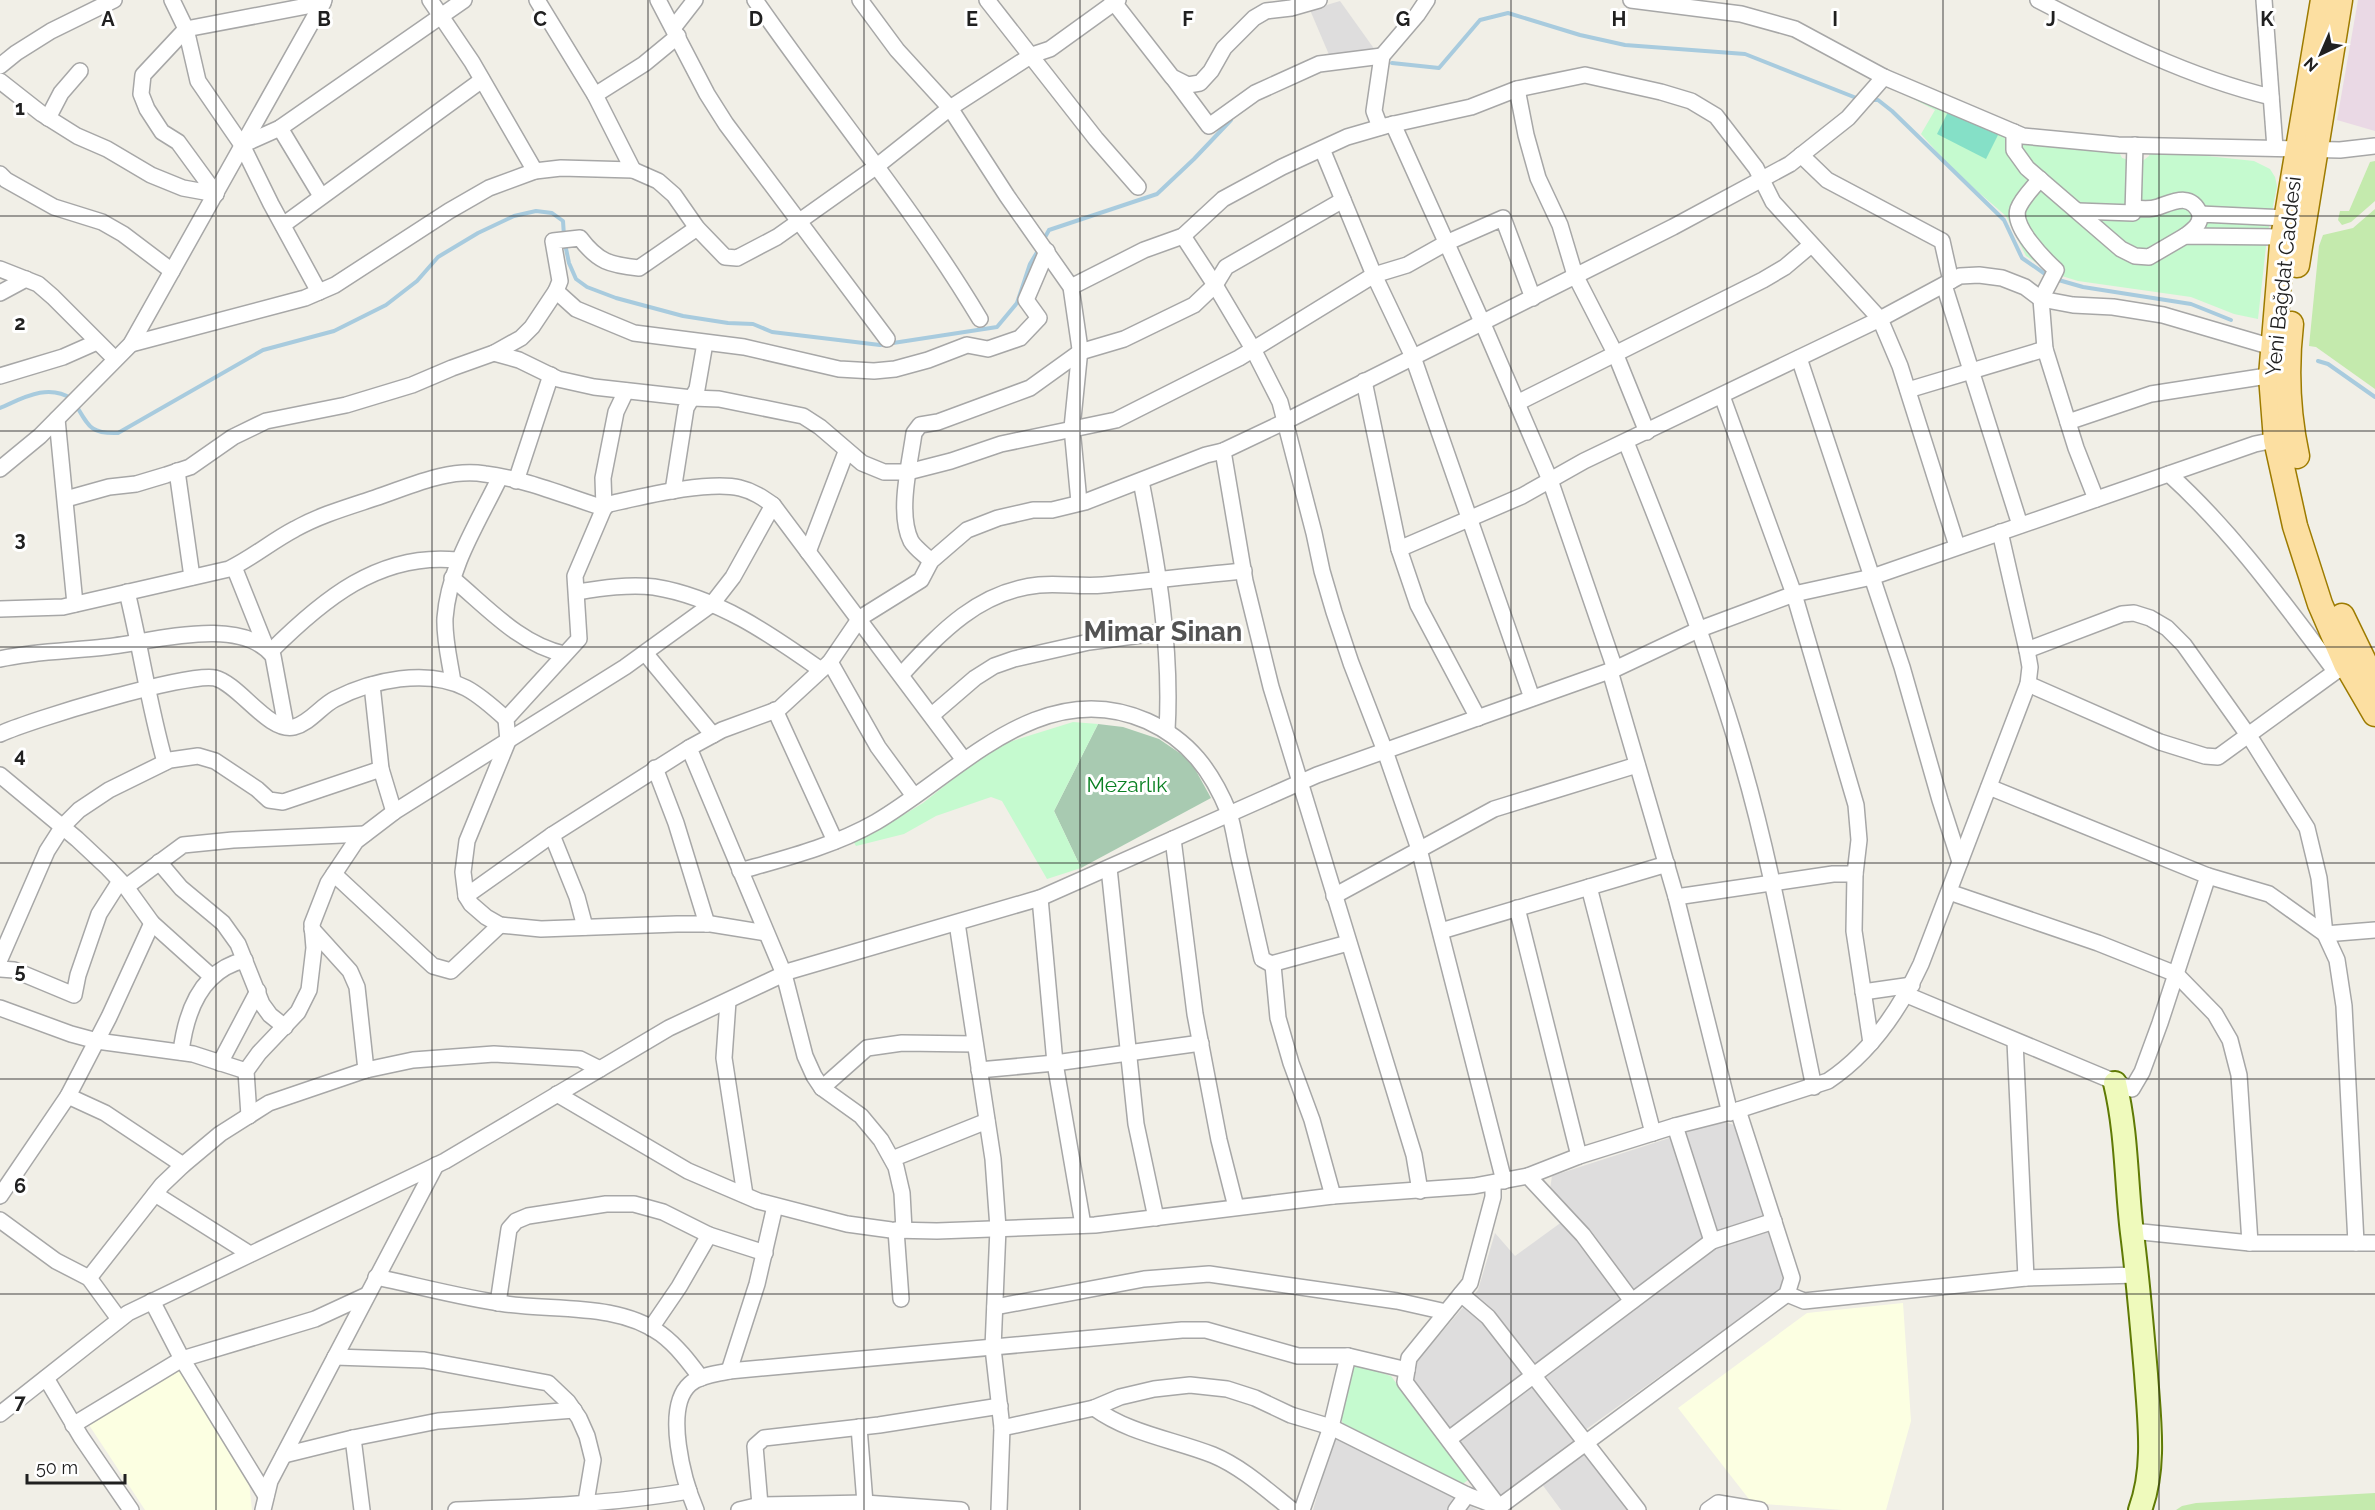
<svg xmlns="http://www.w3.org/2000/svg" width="2375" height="1510" viewBox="0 0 2375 1510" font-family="Raleway,sans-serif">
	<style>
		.residential { fill: #dedddd }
		.industrial { fill: #ead9e5 }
		.education { fill: #fcffe2 }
		.grass { fill: #c4eaad }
		.cemetery { fill: #a8cab1 }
		.park { fill: #c5facf }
		.pitch { fill: #85e0c7 }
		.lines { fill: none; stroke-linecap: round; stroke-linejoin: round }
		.stream { stroke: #a8cbde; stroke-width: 4 }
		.street-casing { stroke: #a7a7a7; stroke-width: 18 }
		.secondary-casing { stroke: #5f7a05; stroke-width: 26 }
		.primary-casing { stroke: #9d7b00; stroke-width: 27 }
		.street { stroke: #fff; stroke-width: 15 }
		.secondary { stroke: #effabc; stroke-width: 22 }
		.primary { stroke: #fcdfa1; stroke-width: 24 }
		.grid { fill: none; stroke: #202020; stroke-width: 1.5; stroke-opacity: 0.55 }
		.labels { text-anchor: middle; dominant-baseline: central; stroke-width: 6; stroke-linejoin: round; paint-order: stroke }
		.street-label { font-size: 21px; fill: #202020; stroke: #fff }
		.park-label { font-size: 21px; fill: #0b8123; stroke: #fff }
		.district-label { font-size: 27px; font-weight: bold; fill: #535353; stroke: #fff }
		.grid-label { font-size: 20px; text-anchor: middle; font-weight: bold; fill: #202020; stroke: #fff; stroke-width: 6; stroke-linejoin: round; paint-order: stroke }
	</style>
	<rect width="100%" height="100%" fill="#f1efe7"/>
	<g class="residential">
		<polygon points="1340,1 1375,50 1330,57 1310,10"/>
		<polygon points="1722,1121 1734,1125 1783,1276 1781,1289 1574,1438 1628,1510 1561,1510 1533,1472 1499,1497 1412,1382 1416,1362 1478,1290 1495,1233 1515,1256 1570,1216 1550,1189 1552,1176"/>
		<polygon points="1335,1433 1478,1510 1313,1510"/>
	</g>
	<polygon class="industrial" points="2358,0 2375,0 2375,131 2337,120"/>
	<g class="education">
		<polygon points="1903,1303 1911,1421 1886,1510 1843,1510 1752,1503 1678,1408 1807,1313"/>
		<polygon points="180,1369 249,1482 252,1510 145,1510 89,1425"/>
	</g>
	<g class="grass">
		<polygon points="2375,161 2375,201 2351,222 2342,225 2338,220 2340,211 2349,211 2370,162"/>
		<polygon points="2375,209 2375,389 2316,347 2309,346 2319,246 2323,235 2353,228"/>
		<polygon points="2375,1493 2375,1510 2176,1510 2182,1506 2196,1503"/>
	</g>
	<polygon class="cemetery" points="1098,724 1123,727 1159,739 1190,760 1211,798 1081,868 1054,811"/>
	<g class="park">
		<polygon points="1888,86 1999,133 2118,150 2122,158 2140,163 2149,156 2151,150 2254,161 2270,169 2275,177 2277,186 2267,237 2258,319 2234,314 2191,297 2078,281 2052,273 2026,256 2006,216 1954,171 1921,134 1935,110"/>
		<polygon points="1073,722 1098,724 1054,811 1081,868 1047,879 1002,801 991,797 936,816 904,834 856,846 853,841 880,829 923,803 993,747"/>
		<polygon points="1356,1365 1391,1376 1468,1480 1460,1486 1344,1426 1339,1414 1351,1367"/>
	</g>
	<polygon class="pitch" points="1950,108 1999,133 1986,159 1937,134"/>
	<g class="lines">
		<g class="stream">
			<polyline points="1392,63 1439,68 1480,20 1508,13 1580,35 1625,45 1745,54 1859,99"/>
			<polyline points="1869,100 1878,100 1892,111 2004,220 2022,258 2048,276"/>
			<polyline points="1044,239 1049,230 1157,194 1194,159 1231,120"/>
			<polyline points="565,244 569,263 576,279 587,287 616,298 683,316 728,323 753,324 772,332 880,345 997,327 1017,303 1030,264 1039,249"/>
			<polyline points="2055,279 2083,287 2191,304 2231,320"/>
			<polyline points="2318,361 2328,364 2375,397"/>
			<path d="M76,405C89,427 91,434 118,433L263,350L334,331L386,305L417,281L438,257L478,233L514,216L536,211L552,213L563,221L564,236"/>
			<path d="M0,408C23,398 48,383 72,399"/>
		</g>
		<defs>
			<g id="street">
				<polyline points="172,0 186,29 198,81 242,145 271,204 319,292"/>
				<polyline points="430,0 472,62 535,171"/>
				<polyline points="537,0 595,95 633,170"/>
				<polyline points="658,0 707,94 726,124 887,339"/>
				<path d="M755,0C829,107 913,207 980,319"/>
				<polyline points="860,0 897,50 950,108 1007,196 1071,287 1080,349 1072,428 1079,502"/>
				<polyline points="987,0 1096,139 1138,187"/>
				<polyline points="1112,0 1172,77 1188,85 1200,83 1211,71 1224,48 1254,18 1266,11 1291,8 1319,0"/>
				<polyline points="1631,0 1741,14 1795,29 1884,77 2023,136 2118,145 2340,150 2375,146"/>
				<path d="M2038,0C2113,39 2188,77 2271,97"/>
				<polyline points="2264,0 2275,148"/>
				<polyline points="674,27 695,0"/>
				<polyline points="0,66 16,53 51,31 114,0"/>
				<polyline points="1174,79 1209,126 1255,93 1319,64 1382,56"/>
				<polyline points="0,81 42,114 77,136 107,149 151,175 183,188 216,194"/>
				<polyline points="1517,89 1526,135 1538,178 1560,225 1575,275 1615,353 1647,432"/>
				<polyline points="595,95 644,64 678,36"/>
				<polyline points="48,118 61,93 80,71"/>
				<polyline points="1393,124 1483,324 1550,480 1615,669"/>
				<polyline points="1380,127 1374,111 1382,56 1417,15 1427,0"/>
				<polyline points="280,128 321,196"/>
				<polyline points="2014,132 2014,150 2027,168 2121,249 2135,256 2149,257 2185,236 2283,237"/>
				<polyline points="242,145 280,128 464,0"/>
				<polyline points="1322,149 1374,275 1413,357 1532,698"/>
				<polyline points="1801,155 1827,180 1942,241 1951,281"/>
				<polyline points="0,174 6,180 54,207 102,222 123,234 172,271"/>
				<path d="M2040,179C2033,188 2022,198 2018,209C2012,227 2044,259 2056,270L2041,299L2045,349L2076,448L2096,499"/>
				<polyline points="216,194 178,142 162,132 147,109 141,94 143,75 186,29 323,3"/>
				<path d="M2133,208C2141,209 2150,210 2158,207C2173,202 2191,192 2200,214"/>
				<polyline points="2078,211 2133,213 2135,145"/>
				<polyline points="283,225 482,80"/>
				<path d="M697,228L639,268C610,265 598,262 580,238L553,241L560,281L556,291L576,309L634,333L744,347L839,369L874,371L895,369L928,360L967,345L988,349L1020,338L1039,318L1026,300L1047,251"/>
				<polyline points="1183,236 1215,285 1253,349 1280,402 1314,533 1322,571 1334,612 1351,663 1385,751 1419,849 1504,1181"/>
				<path d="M2185,236C2193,230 2201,225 2200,214L2286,218"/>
				<polyline points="0,269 38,284 53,297 115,359"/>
				<polyline points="1944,285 2020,525"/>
				<polyline points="1071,287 1144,250 1183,236 1223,199 1282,167 1347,137 1385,126 1471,107 1517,89 1585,75 1661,92 1691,101 1716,116 1756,168 1773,202 1880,319 1900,366 1957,546"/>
				<polyline points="0,293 26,279"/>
				<polyline points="131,344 305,298 335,285 449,211 489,188 535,171 561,168 633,170 658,181 674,195 697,228 725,257 737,258 777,237 877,166 950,108 1032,55 1050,49 1118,0"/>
				<polyline points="494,353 519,360 558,379 594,387 692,398 719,399 803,416 820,427 862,463 884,472 908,472 951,461 1001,444 1116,420 1239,358 1374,275 1407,265 1446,243 1503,218 1533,298"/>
				<polyline points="1799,358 1902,667 1940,800 1960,862"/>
				<polyline points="0,376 63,357 97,342"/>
				<polyline points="1364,381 1399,549"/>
				<polyline points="1908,390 2045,349"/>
				<polyline points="626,391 616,412 603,478 604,508 575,576 579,639 506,719 508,741 467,841 463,872 466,896 471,904 486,917 500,925 541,929 677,924 711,924 766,933"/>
				<polyline points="1722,396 1794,594 1856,805 1859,840 1855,874 1854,931 1871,1043"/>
				<polyline points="1517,403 1763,280 1785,267 1811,245"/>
				<polyline points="57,419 75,604"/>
				<polyline points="2068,422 2151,394 2280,374"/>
				<path d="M1626,442C1668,548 1711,653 1742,762C1773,869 1791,978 1814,1087"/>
				<polyline points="1223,451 1245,581 1271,687 1414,1155 1420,1191"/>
				<polyline points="0,469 40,436 131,344 324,0"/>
				<polyline points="177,471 192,577"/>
				<path d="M2169,474C2233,532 2283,602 2335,671"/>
				<polyline points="516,481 551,375"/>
				<path d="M1141,481C1157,563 1172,646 1167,730"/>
				<polyline points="673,491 686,408 697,389 705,343"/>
				<polyline points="66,499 109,487 136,484 166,475 190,467 233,437 266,421 346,405 412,385 452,368 494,353 521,338 532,327 556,291"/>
				<polyline points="808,552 846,452"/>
				<path d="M931,561C925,555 915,548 911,541C897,513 910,463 914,433L920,425L938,422L1030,388L1080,352L1124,339L1194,305L1215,285L1226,267L1343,200"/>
				<polyline points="234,567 266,647"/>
				<path d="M452,578C487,607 519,644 564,654"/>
				<path d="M127,592C141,649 149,706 165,762"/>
				<path d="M577,592C602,588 629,584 654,587C717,597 770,634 821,670"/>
				<path d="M0,609L63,607L229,569C252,558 272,541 295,529C320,515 348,507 375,498C411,486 447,468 485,474C526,479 565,496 604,508L609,504C641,497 709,480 740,488C753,491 763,498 773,505L964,760"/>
				<polyline points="2027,650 2122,614 2134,613 2150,618 2167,628 2184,645 2253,742 2307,828 2319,878 2325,934 2337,960 2344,1006 2356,1243"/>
				<path d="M270,652C322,600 379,552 457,560"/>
				<polyline points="645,653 713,735"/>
				<path d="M0,659C34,651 71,651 105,647C149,643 240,614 273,656L286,726"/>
				<polyline points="830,662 878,747 914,796"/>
				<polyline points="1610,671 1676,897 1730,1113"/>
				<path d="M901,675C940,633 978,591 1039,585C1060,583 1082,587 1103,585C1150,581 1197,575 1244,571"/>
				<path d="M453,682C450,662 444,639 445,618C449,566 478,523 500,477"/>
				<polyline points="2028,684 2160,742 2205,756 2218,757 2346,664"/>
				<polyline points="372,685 381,769 394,812"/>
				<polyline points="775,710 835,841"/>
				<polyline points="932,715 975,678 994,666 1014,659 1089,642 1164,632"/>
				<polyline points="1478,718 1418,605 1399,549 1522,496 1584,461 1880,319 1960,276 1979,275 2002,278 2025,287 2041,299 2073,305 2113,307 2163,315 2272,347"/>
				<path d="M0,734C30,720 188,672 215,678C239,684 269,733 294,727C310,723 321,706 335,699C372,680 427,668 466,688C481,696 494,708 506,719"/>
				<polyline points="655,768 676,823 707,924"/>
				<polyline points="0,775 77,839 108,868 126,887 152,923 211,976"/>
				<polyline points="1989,787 2208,876 2269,894 2325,934 2375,930"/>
				<polyline points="552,835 577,897 585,927"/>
				<polyline points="1173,839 1195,1014 1219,1140 1236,1207"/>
				<polyline points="159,862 181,888 223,923 238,944 262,1004 270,1015 285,1027"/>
				<polyline points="1109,868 1136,1124 1156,1218"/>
				<path d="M740,871C786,858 834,846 876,822C958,774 1041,674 1147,721C1189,740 1212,771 1229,813C1234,828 1236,846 1240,862C1247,894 1255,927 1262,959L1273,965L1278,1018L1291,1063L1312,1120L1333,1196"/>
				<polyline points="334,874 433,966 451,971 500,925"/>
				<polyline points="126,887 183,845 233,840 365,834"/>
				<polyline points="1589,887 1653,1133"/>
				<polyline points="1949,892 2098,943 2176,974 2215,1014 2230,1040 2239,1075 2250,1243"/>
				<polyline points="466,896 552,835 689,748"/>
				<polyline points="1334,896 1494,809 1637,765"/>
				<polyline points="1676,897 1833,874 1855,874"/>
				<polyline points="1040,898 1055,1063 1083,1225"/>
				<polyline points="1517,908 1579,1156"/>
				<polyline points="957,923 993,1159 998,1228 993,1348 1002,1428 999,1510"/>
				<polyline points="312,929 350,971 357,987 366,1070"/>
				<polyline points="1441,931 1667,864"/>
				<polyline points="0,959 47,851 63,826 79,810 109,790 170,760 198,756 215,761 257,789 269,800 283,802 381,769"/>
				<polyline points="1271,964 1348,943"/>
				<polyline points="0,969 14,970 74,995 78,975 99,914 120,881"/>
				<polyline points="1863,992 1912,985"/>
				<polyline points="1907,995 2132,1089 2142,1072 2160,1023 2208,876"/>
				<polyline points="728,1001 724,1058 745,1195"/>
				<polyline points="0,1008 71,1034 97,1041 193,1054 246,1071"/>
				<polyline points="2015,1041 2026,1278"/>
				<path d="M181,1052C186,1011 201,970 245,960"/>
				<polyline points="220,1063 258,991"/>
				<polyline points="979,1070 1055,1063 1201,1043"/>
				<polyline points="822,1088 867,1048 902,1043 975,1044"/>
				<path d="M557,1094L688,1171L758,1201L847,1224L891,1230L937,1231L1095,1225L1333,1196L1474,1186L1528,1176L1579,1156L1675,1126L1738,1110L1828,1081C1870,1053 1900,1009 1921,964L2028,684L2030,667L2027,650L2000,532"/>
				<polyline points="68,1096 105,1113 183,1165"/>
				<polyline points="249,1116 246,1071 259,1053 298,1012 309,990 314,948 312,924 328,883 356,841 394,812 625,667 712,604 733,577 773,505"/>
				<polyline points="1675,1126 1712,1241"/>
				<polyline points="892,1159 987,1121"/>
				<polyline points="1528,1176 1583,1235 1632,1301"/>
				<polyline points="1493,1183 1493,1197 1470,1283 1409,1358 1405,1382 1499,1507"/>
				<polyline points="155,1194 250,1254"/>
				<polyline points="0,1196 68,1096 109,1017 152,923"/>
				<polyline points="0,1220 56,1261 89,1278 119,1319"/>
				<polyline points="896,1230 901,1299"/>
				<polyline points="904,1230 902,1193 896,1167 881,1140 861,1116 822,1088 814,1076 805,1056 784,974 689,748 722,730 779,709 830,662 860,618 921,580 931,561 967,530 998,518 1033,510 1052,510 1085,502 1206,455 1223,451 1284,422 1673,227 1790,164 1848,118 1884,77"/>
				<polyline points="2132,1231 2250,1243 2375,1243"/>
				<path d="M376,1277C419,1286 463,1298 506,1304C556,1311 618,1303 661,1334C677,1346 689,1362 701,1378"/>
				<polyline points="89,1278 162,1185 183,1165 220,1134 269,1103 366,1070 413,1060 494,1054 580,1059 600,1069"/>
				<polyline points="1461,1294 1488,1317 1638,1510"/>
				<polyline points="1787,1294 1804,1301 2026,1278 2138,1275"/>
				<polyline points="152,1301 182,1359 266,1496"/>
				<polyline points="498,1303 509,1229 516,1221 528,1216 606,1204 634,1204 663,1212 709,1235"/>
				<polyline points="995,1307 1144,1279 1209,1274 1397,1301 1446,1312"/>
				<polyline points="651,1328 679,1287 709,1235 765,1253"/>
				<polyline points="335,1357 424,1360 548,1383 568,1402 579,1418 587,1436 593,1460 586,1502"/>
				<polyline points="729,1371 757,1284 775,1206"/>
				<polyline points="46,1378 81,1437 131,1510"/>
				<path d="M1094,1408C1130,1434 1172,1439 1213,1455C1242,1467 1268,1491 1292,1510"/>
				<polyline points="0,1414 128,1313 445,1161 669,1028 790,971 1040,898 1317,775 1615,669 1700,629 1794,594 1872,577 2255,444 2284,438"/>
				<polyline points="73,1425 182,1359 315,1319 367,1295"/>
				<polyline points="859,1427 865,1503"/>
				<polyline points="1002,1428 1094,1408 1120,1397 1154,1389 1190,1385 1227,1389 1255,1398 1291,1415 1331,1427 1467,1495 1499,1507"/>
				<polyline points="353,1438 362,1510"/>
				<polyline points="1449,1439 1712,1241 1774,1221"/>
				<polyline points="284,1455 353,1438 438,1421 574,1410"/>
				<polyline points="760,1505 755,1446 764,1438 879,1425 1000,1406"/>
				<polyline points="1499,1507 1787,1294 1792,1278 1738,1110"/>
				<polyline points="263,1510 270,1481 436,1165"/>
				<path d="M456,1510C534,1507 613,1504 689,1491"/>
				<path d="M696,1510C684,1482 663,1408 690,1384C700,1375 717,1374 729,1371L1182,1330H1206L1298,1356H1348L1407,1370"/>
				<polyline points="739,1510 760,1505 865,1503 961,1510"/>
				<polyline points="1302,1510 1331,1427 1348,1356"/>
				<polyline points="1456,1510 1467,1495"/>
				<polyline points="1708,1510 1718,1503 1760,1510"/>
			</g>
			<path id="secondary" d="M2115,1083C2127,1133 2126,1183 2132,1233C2138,1280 2142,1327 2146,1374C2149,1419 2156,1467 2140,1510"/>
			<g id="primary">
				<polyline points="2323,0 2282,244 2271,376 2276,440 2295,526 2320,604 2346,664 2375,714"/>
				<polyline points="2297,265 2340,0"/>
				<path d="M2291,324C2286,367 2288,414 2297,456"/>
				<polyline points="2342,616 2375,684"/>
			</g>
		</defs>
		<use href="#street" class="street-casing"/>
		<use href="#secondary" class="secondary-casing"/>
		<use href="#primary" class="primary-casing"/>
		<use href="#street" class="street"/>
		<use href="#secondary" class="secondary"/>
		<use href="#primary" class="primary"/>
	</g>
	<path class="grid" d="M216,0V1510M432,0V1510M648,0V1510M864,0V1510M1080,0V1510M1295,0V1510M1511,0V1510M1727,0V1510M1943,0V1510M2159,0V1510M0,216H2375M0,431H2375M0,647H2375M0,863H2375M0,1079H2375M0,1294H2375"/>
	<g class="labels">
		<g class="street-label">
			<text transform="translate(2283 276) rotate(-84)">Yeni Bağdat Caddesi</text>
		</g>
		<g class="park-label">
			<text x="1127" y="784">Mezarlık</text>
		</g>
		<g class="district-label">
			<text x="1163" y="631">Mimar Sinan</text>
		</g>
	</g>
	<g class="grid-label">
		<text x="108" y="26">A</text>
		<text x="324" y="26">B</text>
		<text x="540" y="26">C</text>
		<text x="756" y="26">D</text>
		<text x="972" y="26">E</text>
		<text x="1188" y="26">F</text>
		<text x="1403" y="26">G</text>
		<text x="1619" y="26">H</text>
		<text x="1835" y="26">I</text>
		<text x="2051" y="26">J</text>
		<text x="2267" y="26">K</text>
		<text x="20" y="115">1</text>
		<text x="20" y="330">2</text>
		<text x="20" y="546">3</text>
		<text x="20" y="762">4</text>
		<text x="20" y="978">5</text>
		<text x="20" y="1193">6</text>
		<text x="20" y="1409">7</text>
	</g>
	<g transform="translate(2321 54) rotate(224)" stroke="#ffffff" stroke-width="4.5" paint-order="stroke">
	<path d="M0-4.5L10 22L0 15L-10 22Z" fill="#202020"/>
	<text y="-9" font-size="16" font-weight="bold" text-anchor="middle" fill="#202020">N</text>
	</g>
	<path d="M27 1474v9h98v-9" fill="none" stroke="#202020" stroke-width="3"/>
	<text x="36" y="1474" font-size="18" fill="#202020" stroke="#ffffff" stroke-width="4.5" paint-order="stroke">50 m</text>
</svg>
